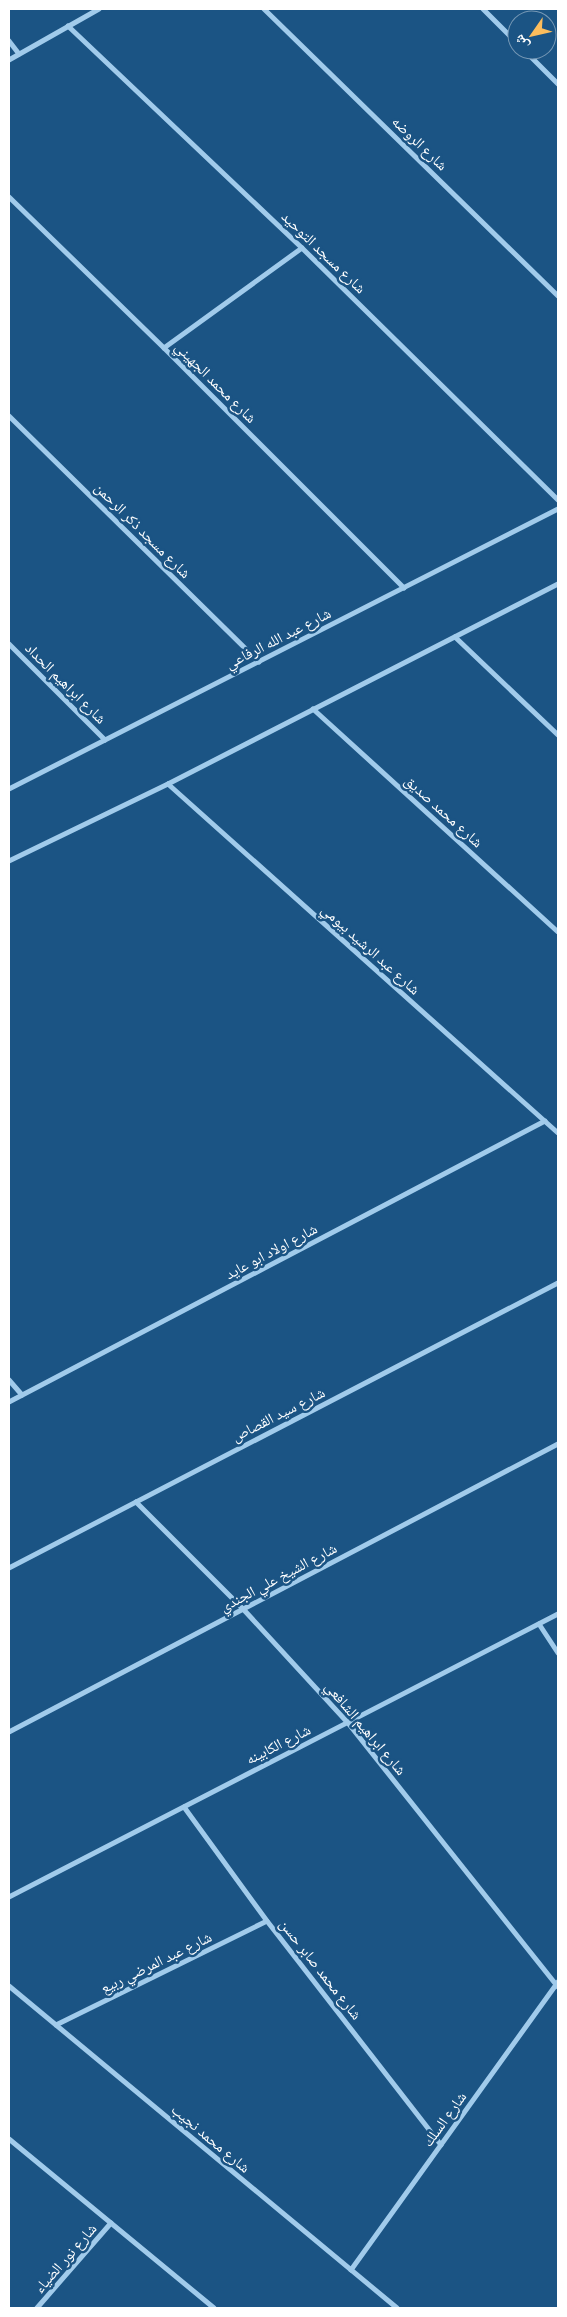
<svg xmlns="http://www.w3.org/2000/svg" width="567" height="2317" viewBox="0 0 567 2317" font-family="Ubuntu,'Noto Naskh Arabic',sans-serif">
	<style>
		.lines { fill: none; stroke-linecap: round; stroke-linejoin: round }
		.street { stroke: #a1cbeb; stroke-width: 5 }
		.labels { text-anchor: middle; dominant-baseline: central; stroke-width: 5; stroke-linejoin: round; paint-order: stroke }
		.street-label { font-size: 15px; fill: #fff; stroke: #1b5484 }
	</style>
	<rect width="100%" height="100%" fill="#1b5484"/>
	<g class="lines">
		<g class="street">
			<polyline points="264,9 558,296"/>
			<polyline points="483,9 517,43"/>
			<polyline points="68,26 302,248 558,500"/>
			<polyline points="9,41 19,54"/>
			<polyline points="524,50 558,84"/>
			<polyline points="9,60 99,9"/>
			<polyline points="9,197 164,348 404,588"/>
			<polyline points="164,348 302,248"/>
			<polyline points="9,416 259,662"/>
			<polyline points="455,637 558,735"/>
			<polyline points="9,644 105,740"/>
			<polyline points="313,709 558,932"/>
			<polyline points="168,784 558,1133"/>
			<polyline points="9,789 558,509"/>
			<polyline points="9,861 168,784 558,584"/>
			<polyline points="9,1380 22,1395"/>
			<polyline points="9,1402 545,1121"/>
			<polyline points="136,1502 244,1610 348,1723 558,1987"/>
			<polyline points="9,1568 558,1283"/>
			<polyline points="539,1624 558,1653"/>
			<polyline points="9,1732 558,1444"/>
			<polyline points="184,1807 267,1921 441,2145"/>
			<polyline points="9,1897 558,1614"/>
			<polyline points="9,1986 397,2308"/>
			<polyline points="56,2025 267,1921"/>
			<polyline points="9,2139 214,2308"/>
			<polyline points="351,2270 558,1982"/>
			<polyline points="37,2308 111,2223"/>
		</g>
	</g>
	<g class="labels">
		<g class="street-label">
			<text transform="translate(420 143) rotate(44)">شارع الروضه</text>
			<text transform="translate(324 252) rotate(44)">شارع مسجد التوحيد</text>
			<text transform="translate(216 382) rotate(45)">شارع محمد الجهيني</text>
			<text transform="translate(143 530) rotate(45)">شارع مسجد ذكر الرحمن</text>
			<text transform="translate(278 638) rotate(-27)">شارع عبد الله الرفاعي</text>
			<text transform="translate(66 683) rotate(45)">شارع ابراهيم الحداد</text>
			<text transform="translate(444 811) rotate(42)">شارع محمد صديق</text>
			<text transform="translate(371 949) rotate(42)">شارع عبد الرشيد بيومي</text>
			<text transform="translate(271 1251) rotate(-28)">شارع اولاد ابو عايد</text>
			<text transform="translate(278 1414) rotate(-27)">شارع سيد القصاص</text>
			<text transform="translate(278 1577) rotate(-28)">شارع الشيخ علي الجندي</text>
			<text transform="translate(366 1728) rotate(50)">شارع ابراهيم الشافعي</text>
			<text transform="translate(278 1744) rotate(-27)">شارع الكابينه</text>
			<text transform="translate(156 1962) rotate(-26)">شارع عبد المرضي ربيع</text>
			<text transform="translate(321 1969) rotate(52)">شارع محمد صابر حسن</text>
			<text transform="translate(444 2119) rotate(-54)">شارع السلك</text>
			<text transform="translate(211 2138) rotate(40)">شارع محمد نجيب</text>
			<text transform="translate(65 2258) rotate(-49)">شارع نور الضياء</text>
		</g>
	</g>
	<rect width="567" height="2317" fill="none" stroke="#ffffff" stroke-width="20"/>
	<g transform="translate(532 35) rotate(236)"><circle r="24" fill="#1b5484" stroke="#7698b5"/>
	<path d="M0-4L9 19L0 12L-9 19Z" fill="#fcbd5d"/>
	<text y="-8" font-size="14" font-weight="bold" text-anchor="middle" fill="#ffffff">ش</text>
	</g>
</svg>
